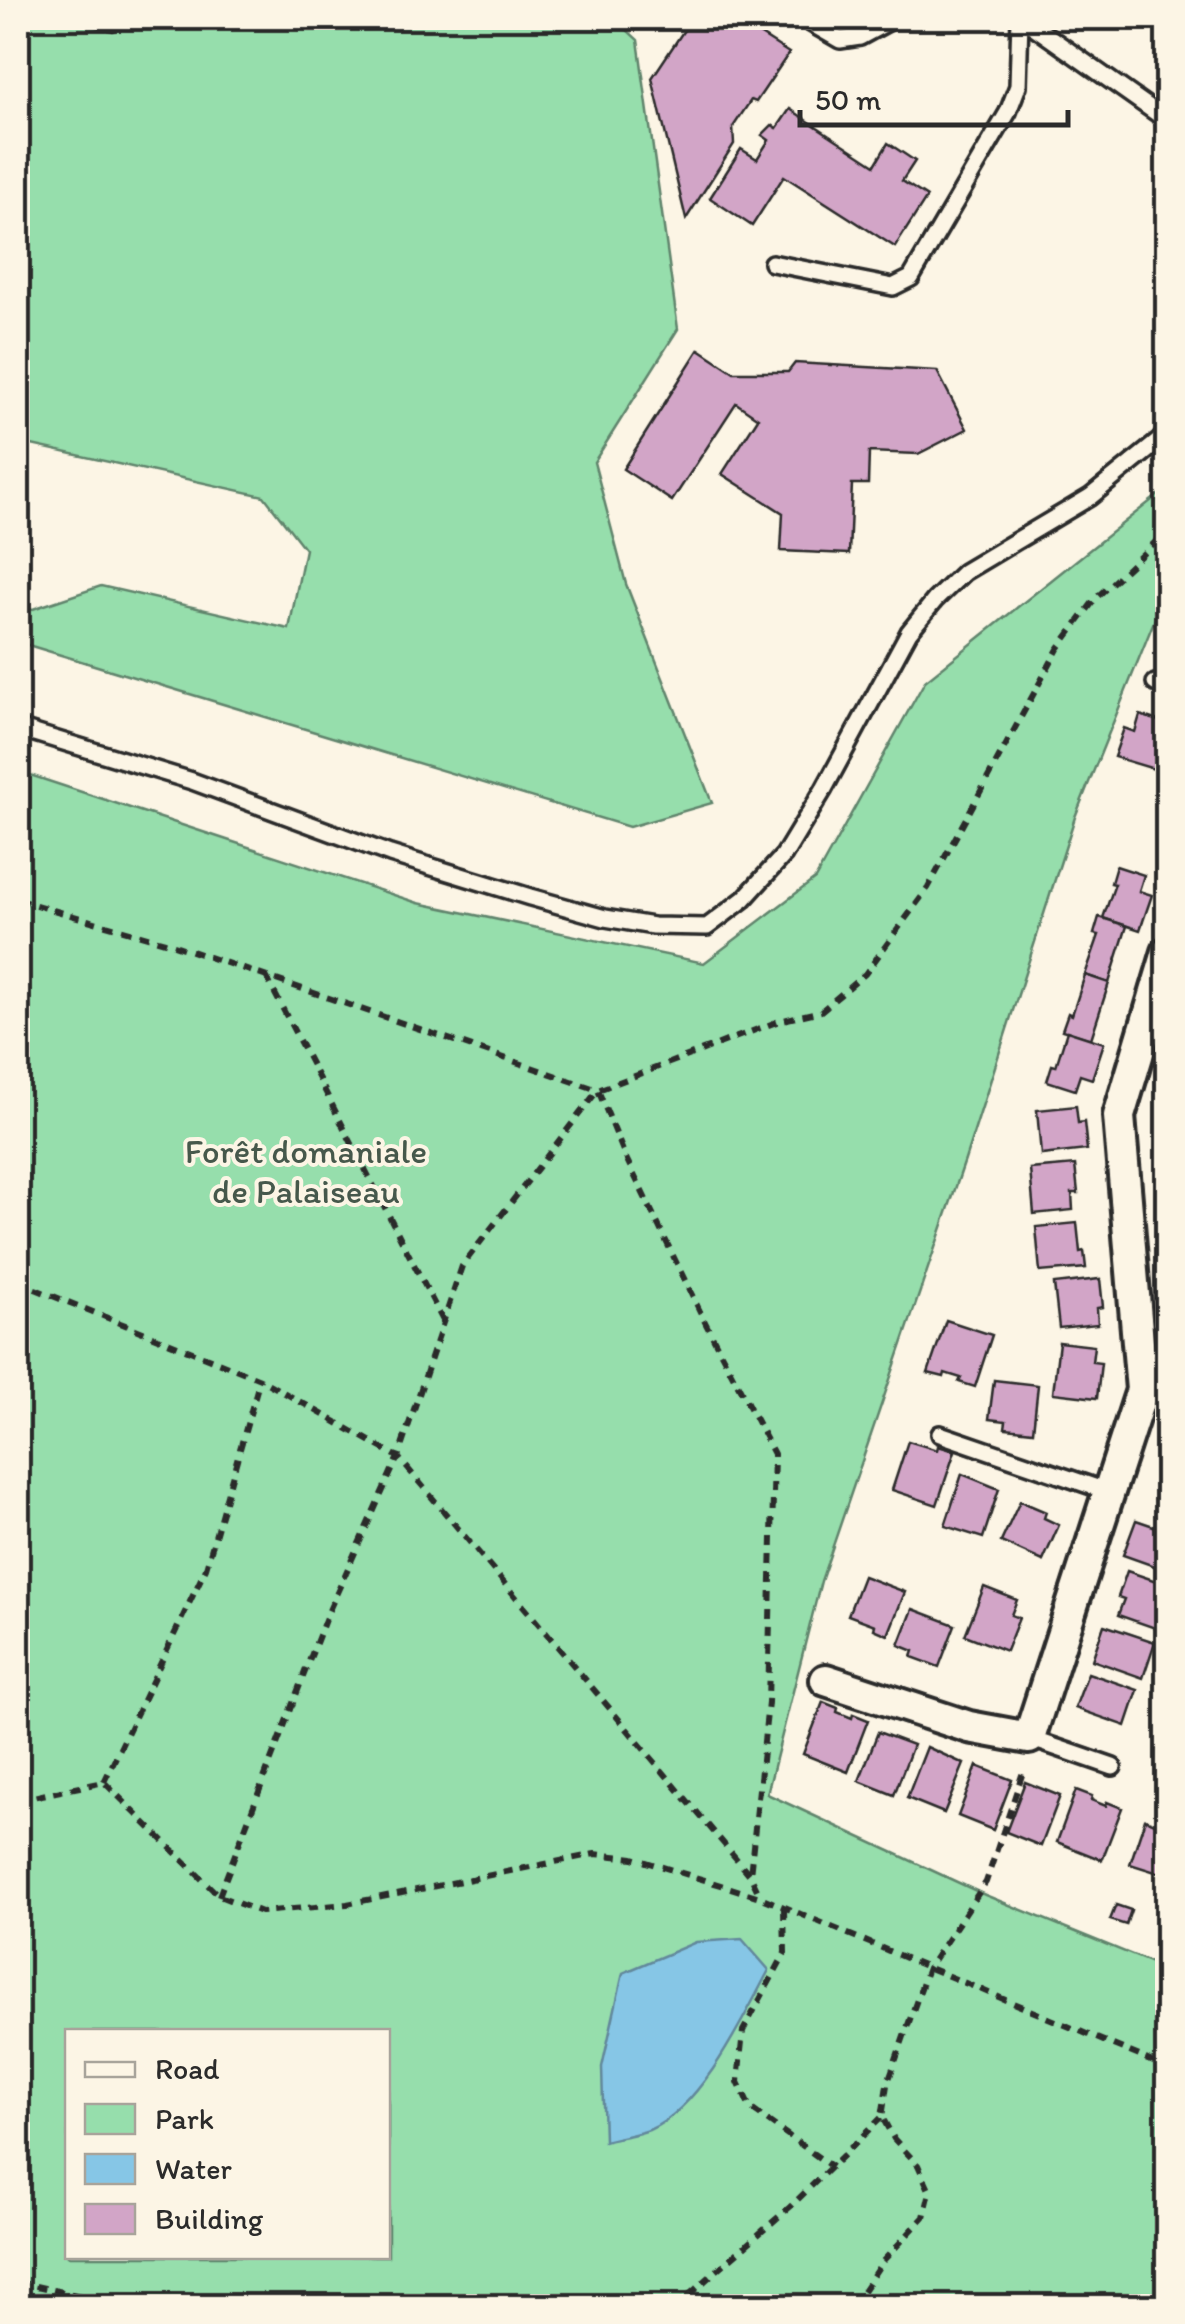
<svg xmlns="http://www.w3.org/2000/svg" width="1185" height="2324" viewBox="0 0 1185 2324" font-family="Itim,sans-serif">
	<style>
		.green { fill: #96deac; stroke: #60846c; stroke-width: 2.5; fill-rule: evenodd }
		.water { fill: #86c6e6; stroke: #62889b; stroke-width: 2.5 }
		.building { fill: #d2a5c7; stroke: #2b2b2b; stroke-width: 2.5 }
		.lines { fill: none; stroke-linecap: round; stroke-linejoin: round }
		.lane-casing { stroke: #2b2b2b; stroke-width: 22 }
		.street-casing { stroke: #2b2b2b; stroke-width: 38 }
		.path { stroke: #2b2b2b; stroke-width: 6; stroke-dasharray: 10 8; stroke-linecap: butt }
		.lane { stroke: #fcf5e5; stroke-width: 15 }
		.street { stroke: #fcf5e5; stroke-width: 30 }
		.labels { text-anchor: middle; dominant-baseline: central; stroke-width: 8; stroke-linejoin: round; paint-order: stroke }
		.park-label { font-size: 35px; fill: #46584b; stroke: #fcf5e5 }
	</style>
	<rect width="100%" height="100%" fill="#fcf5e5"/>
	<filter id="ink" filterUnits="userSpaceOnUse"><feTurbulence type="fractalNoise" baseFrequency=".01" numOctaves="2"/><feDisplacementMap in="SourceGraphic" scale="20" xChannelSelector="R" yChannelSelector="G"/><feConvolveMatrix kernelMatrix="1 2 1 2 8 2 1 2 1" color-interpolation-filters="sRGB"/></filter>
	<g filter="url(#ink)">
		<g class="green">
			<polygon points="102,18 614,18 638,40 678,329 594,462 626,584 712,803 629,827 18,642 18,614 101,586 289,629 305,549 264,496 18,442 18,19"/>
			<path d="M1167,488V589L1075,817L965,1160L821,1581L767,1794L985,1895L1167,1969V2306H18V771L418,903L704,963L815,879L925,681ZM68,2032H388V2256H68Z"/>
		</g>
		<path class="water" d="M742,1939L769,1970C743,2019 702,2107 649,2130C636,2135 618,2137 604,2141L602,2067L623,1973L696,1942Z"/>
		<g class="building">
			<polygon points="84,18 137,18 126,27 113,31 92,26"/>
			<polygon points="692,18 734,18 789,53 756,102 751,100 733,127 734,144 686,219 652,78"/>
			<polygon points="790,109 875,165 888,143 915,161 902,181 927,197 895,247 784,176 752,226 710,198 741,149 757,159 769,140 762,135 772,125 777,128"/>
			<polygon points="699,349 734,372 788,372 795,363 937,371 967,429 918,454 869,452 868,484 852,484 849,554 781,551 783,513 722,474 758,418 736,403 672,501 623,469"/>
			<polygon points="1140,715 1168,724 1154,769 1114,757 1124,728 1135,732"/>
			<polygon points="1168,728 1168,774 1154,769"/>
			<polygon points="1116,866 1144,875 1139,891 1152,895 1140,930 1103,918 1115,884 1111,883"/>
			<polygon points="1099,917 1127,926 1109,983 1085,975 1099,935 1094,934"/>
			<polygon points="1085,975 1109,983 1091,1039 1062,1030 1068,1013 1072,1015"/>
			<polygon points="1067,1031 1104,1043 1092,1079 1080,1075 1075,1090 1047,1081 1052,1065 1056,1066"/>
			<polygon points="1076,1106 1078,1123 1084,1122 1087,1150 1041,1155 1037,1110"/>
			<polygon points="1075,1165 1078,1193 1072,1193 1073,1210 1034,1214 1030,1169"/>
			<polygon points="1077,1223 1080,1252 1084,1251 1086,1268 1040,1272 1036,1227"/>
			<polygon points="1100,1279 1103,1307 1097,1308 1098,1324 1059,1328 1054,1284"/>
			<polygon points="946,1320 992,1335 975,1387 959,1382 961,1378 945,1373 944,1377 928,1373"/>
			<polygon points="1059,1342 1094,1346 1092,1362 1101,1363 1097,1398 1053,1393"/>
			<polygon points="994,1380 1038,1385 1033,1431 1005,1428 1006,1421 989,1419"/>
			<polygon points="908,1441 937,1450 938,1446 955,1451 937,1505 892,1490"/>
			<polygon points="962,1474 999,1489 983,1538 945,1526"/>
			<polygon points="1020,1501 1046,1512 1044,1518 1059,1525 1043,1561 1001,1542"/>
			<polygon points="1136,1520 1168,1531 1168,1571 1123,1555"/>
			<polygon points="1127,1571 1168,1585 1168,1594 1155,1628 1118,1615 1124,1599 1118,1597"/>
			<polygon points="863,1576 905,1592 888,1635 874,1629 875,1625 848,1615"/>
			<polygon points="984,1587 1017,1600 1011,1615 1019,1618 1006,1651 965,1635"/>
			<polygon points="913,1609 955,1625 939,1667 912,1657 914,1651 899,1645"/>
			<polygon points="1104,1625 1155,1642 1143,1678 1092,1660"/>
			<polygon points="1088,1673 1138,1690 1126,1726 1075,1708"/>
			<polygon points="823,1702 838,1708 837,1712 852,1718 853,1714 868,1720 848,1772 803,1754"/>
			<polygon points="878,1732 913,1745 894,1795 859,1781"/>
			<polygon points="927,1747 964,1764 944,1813 907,1798"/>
			<polygon points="977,1766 1012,1780 993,1830 958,1816"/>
			<polygon points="1025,1782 1060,1796 1041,1846 1006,1832"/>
			<polygon points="1076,1790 1092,1796 1091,1800 1106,1806 1107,1802 1122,1808 1102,1860 1057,1842"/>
			<polygon points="1145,1819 1168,1828 1168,1893 1157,1889 1162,1874 1130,1864"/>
			<polygon points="1116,1905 1131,1910 1126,1925 1110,1920"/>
		</g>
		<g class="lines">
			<defs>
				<g id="lane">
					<polyline points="802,18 840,40 860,37 895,18"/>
					<polyline points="1022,18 1168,121"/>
					<polyline points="772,263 893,287 911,278 1008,112 1018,86 1020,18"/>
					<polyline points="1155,683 1168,688"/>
					<polyline points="18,728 192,781 390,854 530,897 605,918 653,926 707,927 744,899 784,855 824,789 909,632 935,600 964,572 1090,497 1159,441 1168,431"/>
					<polyline points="940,1434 1109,1492"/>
					<polyline points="1029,1738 1113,1767"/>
				</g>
				<polyline id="street" points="826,1680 969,1727 1029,1738 1142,1390 1119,1116 1168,952"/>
			</defs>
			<use href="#lane" class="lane-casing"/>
			<use href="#street" class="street-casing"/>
			<g class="path">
				<polyline points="18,900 165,942 598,1090 625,1156 706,1324 774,1454 768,1703 750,1875"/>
				<polyline points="266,976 443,1321"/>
				<polyline points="18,1282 260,1379 398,1457 750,1875 760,1896"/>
				<polyline points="104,1782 206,1568 260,1379"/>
				<polyline points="18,1800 104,1782 219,1896 261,1912 347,1904 595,1854 633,1858 760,1897 1168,2068"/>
				<polyline points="219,1896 326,1617 398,1457 462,1266 598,1090 779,1021 821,1011 865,974 928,888 1058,649 1096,598 1168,530"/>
				<polyline points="784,1909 785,1953 743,2031 738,2082 750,2108 832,2167"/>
				<polyline points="18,2282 126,2306"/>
				<polyline points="676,2306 790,2207 881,2118"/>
				<polyline points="853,2306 882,2262 924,2217 930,2192 918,2165 894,2139 882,2117 887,2085 928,1968 986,1882 1024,1769"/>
			</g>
			<use href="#lane" class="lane"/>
			<use href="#street" class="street"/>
		</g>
	</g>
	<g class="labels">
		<g class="park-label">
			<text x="306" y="1151">Forêt domaniale<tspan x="306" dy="40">de Palaiseau</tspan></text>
		</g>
	</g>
	<rect width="1185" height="2324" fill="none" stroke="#fcf5e5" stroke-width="60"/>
	<rect x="30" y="30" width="1125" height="2264" fill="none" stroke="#2b2b2b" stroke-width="4" filter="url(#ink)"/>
	<rect x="65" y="2029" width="325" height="230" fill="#fcf5e5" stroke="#a8a49b" stroke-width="2.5"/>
	<rect x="85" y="2062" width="50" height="15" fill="#fcf5e5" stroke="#a8a49b" stroke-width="2.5"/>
	<text x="155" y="2079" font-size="30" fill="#2b2b2b">Road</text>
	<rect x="85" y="2104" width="50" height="30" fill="#96deac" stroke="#a8a49b" stroke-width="2.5"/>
	<text x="155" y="2129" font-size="30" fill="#2b2b2b">Park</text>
	<rect x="85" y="2154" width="50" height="30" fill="#86c6e6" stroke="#a8a49b" stroke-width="2.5"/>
	<text x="155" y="2179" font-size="30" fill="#2b2b2b">Water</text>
	<rect x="85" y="2204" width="50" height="30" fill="#d2a5c7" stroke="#a8a49b" stroke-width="2.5"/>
	<text x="155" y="2229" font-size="30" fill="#2b2b2b">Building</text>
	<path d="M800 110v15h268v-15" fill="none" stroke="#2b2b2b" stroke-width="5"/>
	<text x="815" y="110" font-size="30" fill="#2b2b2b" stroke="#fcf5e5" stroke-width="8" paint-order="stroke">50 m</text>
</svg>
